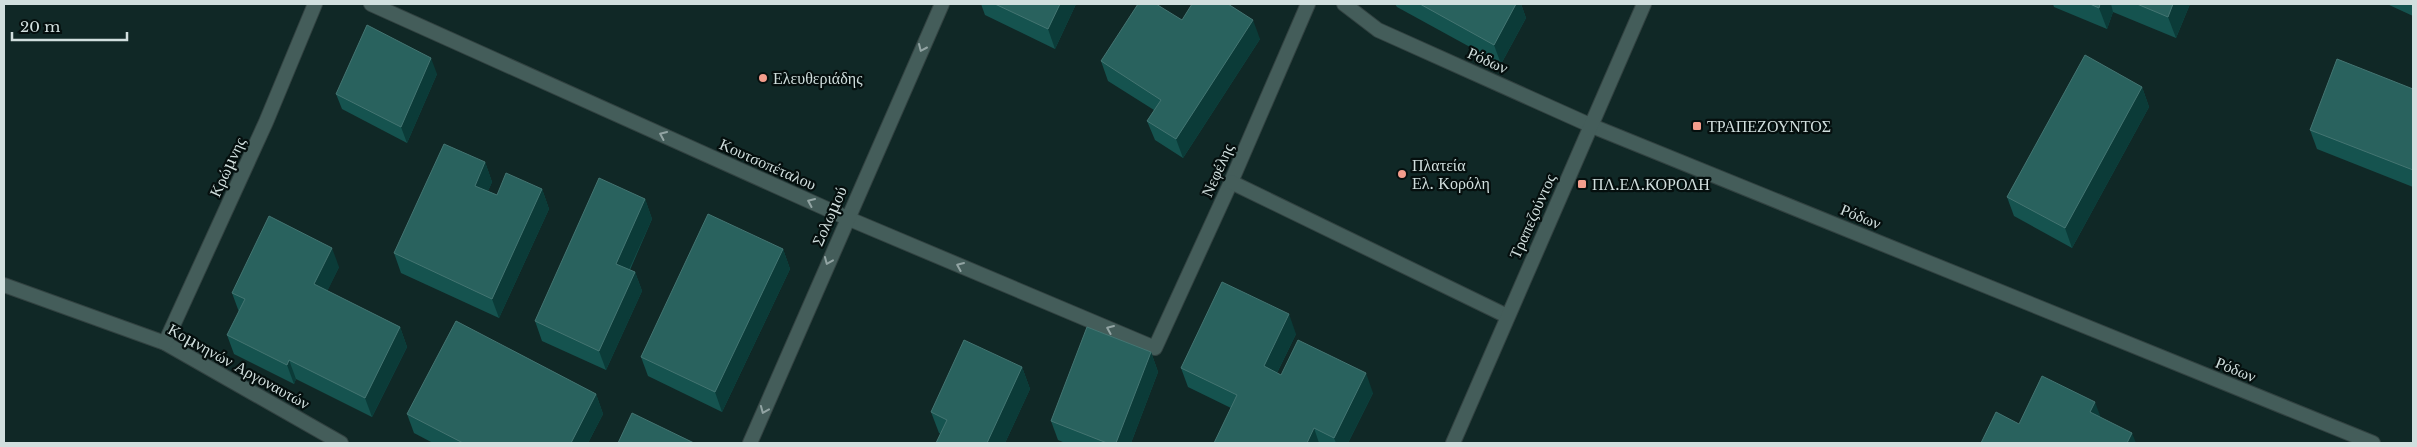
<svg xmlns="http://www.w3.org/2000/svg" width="2417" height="447" viewBox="0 0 2417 447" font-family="'Libre Baskerville',serif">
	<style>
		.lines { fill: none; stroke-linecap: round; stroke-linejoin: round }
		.minor-casing { stroke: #324241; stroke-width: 16 }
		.minor { stroke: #445d5a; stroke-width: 14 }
		.wall { fill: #15534f }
		.shaded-wall { fill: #0b3b38 }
		.building { fill: #29625e; stroke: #447572 }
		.oneway { stroke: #92a4a3 }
		.poi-dot { fill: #f49d8c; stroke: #050f0e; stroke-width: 2 }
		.labels { text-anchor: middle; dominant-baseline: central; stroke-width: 4.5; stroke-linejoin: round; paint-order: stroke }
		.street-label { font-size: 16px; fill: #d1dfde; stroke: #050f0e }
		.poi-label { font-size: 16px; fill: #d1dfde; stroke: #050f0e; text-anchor: start }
	</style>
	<rect width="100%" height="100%" fill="#102826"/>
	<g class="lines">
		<defs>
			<g id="minor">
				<polyline points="371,4 847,218 1155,348 1231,182 1308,4"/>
				<polyline points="1344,4 1378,30 1592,126 2373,443"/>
				<polyline points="1231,182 1507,316"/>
				<polyline points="4,285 165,343 341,443"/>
				<polyline points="165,343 266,122 315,4"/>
				<polyline points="750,443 942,4"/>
				<polyline points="1453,443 1644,4"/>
			</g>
		</defs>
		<use href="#minor" class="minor-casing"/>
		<use href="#minor" class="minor"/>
	</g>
	<g class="wall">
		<polygon points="981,4 1076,4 1055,49 985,15"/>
		<polygon points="1395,4 1521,4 1526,18 1501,64 1397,7"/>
		<polygon points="2053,4 2190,4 2176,38 2113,12 2107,29 2054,7"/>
		<polygon points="2387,4 2413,4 2413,16"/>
		<polygon points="1182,20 1260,39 1183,158 1155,140 1147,121 1154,110 1108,81 1101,61"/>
		<polygon points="437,74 407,143 342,109 336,94"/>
		<polygon points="2142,87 2149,107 2072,248 2014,216 2007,197"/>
		<polygon points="2413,89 2413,187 2317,149 2310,130"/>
		<polygon points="485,162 492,182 488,191 497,195 542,189 549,209 499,318 401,273 394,253"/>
		<polygon points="645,199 652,219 630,270 635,272 642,291 606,370 542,341 535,321"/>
		<polygon points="783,249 790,269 722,412 648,376 641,357"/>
		<polygon points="339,267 327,291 400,327 407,347 372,417 296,379 294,384 234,354 227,335 239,312 232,293"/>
		<polygon points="1296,334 1277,373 1281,375 1373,393 1348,443 1214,443 1231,408 1188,387 1181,368"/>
		<polygon points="1151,352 1158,372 1131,443 1065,443 1058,440 1051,421"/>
		<polygon points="1022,367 1030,389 1005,443 936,443 941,434 939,433 931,412"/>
		<polygon points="596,394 603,414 588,443 433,443 414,433 407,414"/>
	</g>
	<g class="shaded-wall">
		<polygon points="1060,4 1076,4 1055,49 1048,29"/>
		<polygon points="1516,4 1521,4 1526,18 1501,64 1494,45"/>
		<polygon points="2100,4 2111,4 2113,12 2107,29 2099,8"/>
		<polygon points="2173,4 2190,4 2176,38 2168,17"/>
		<polygon points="1253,20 1260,39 1183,158 1176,139"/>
		<polygon points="431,58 437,74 407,143 401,127"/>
		<polygon points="2142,87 2149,107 2072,248 2065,228"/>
		<polygon points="485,162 492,182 482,205 475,186"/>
		<polygon points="542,189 549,209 499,318 492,299"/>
		<polygon points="645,199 652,219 623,283 616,264"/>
		<polygon points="332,248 339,267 321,304 314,284"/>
		<polygon points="783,249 790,269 722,412 715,392"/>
		<polygon points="635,272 642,291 606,370 599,351"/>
		<polygon points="1289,314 1296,334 1271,385 1264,366"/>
		<polygon points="400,327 407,347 372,417 365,398"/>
		<polygon points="1151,352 1158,372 1131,443 1116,443"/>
		<polygon points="289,360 296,379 294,384 287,365"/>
		<polygon points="1022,367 1030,389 1005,443 987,443"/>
		<polygon points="1366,373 1373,393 1348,443 1336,443 1334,438"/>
		<polygon points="596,394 603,414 588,443 571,443"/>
		<polygon points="2095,402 2102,421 2090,412"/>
		<polygon points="1314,428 1319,443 1307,443"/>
		<polygon points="2132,433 2136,443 2127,443"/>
	</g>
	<g class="building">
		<polygon points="995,4 1060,4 1048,29"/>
		<polygon points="1138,4 1156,4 1182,20 1192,4 1228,4 1253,20 1176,139 1147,121 1161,100 1101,61"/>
		<polygon points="1420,4 1516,4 1494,45"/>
		<polygon points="2090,4 2100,4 2099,8"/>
		<polygon points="2137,4 2173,4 2168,17"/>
		<polygon points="367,25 431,58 401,127 336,94"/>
		<polygon points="2085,55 2142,87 2065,228 2007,197"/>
		<polygon points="2337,59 2413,89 2413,170 2310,130"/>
		<polygon points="444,144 485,162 475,186 497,195 506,173 542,189 492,299 394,253"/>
		<polygon points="599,178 645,199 616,264 635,272 599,351 535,321"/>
		<polygon points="708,214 783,249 715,392 641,357"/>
		<polygon points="269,216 332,248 314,284 400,327 365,398 289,360 287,365 227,335 245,299 232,293"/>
		<polygon points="1222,282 1289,314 1264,366 1281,375 1298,340 1366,373 1334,438 1314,428 1307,443 1214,443 1237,395 1181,368"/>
		<polygon points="456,321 596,394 571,443 463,443 407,414"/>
		<polygon points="1087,327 1151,352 1116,443 1107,443 1051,421"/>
		<polygon points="964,340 1022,367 987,443 936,443 947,420 931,412"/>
		<polygon points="2042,376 2095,402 2090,412 2132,433 2127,443 1981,443 1996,412 2019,424"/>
		<polygon points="632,413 694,443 618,443"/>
	</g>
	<defs><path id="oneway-chevron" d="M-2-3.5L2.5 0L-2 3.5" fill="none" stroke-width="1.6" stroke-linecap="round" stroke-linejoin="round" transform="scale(1.25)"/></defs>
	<g class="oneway">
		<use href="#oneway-chevron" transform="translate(922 48) rotate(114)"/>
		<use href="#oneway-chevron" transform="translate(663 135) rotate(-156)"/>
		<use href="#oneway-chevron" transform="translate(811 202) rotate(-156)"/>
		<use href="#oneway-chevron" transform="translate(828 261) rotate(113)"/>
		<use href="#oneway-chevron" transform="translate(960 266) rotate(-157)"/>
		<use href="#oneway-chevron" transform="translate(1110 329) rotate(-157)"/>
		<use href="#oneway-chevron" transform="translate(764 410) rotate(113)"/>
	</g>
	<g class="poi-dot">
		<circle cx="763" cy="78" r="5"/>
		<rect x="1692" y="121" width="10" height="10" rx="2.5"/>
		<circle cx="1402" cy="174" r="5"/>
		<rect x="1577" y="179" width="10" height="10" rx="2.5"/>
	</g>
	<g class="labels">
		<g class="street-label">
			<text transform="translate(1488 60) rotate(24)">Ρόδων</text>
			<text transform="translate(768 164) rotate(24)">Κουτσοπέταλου</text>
			<text transform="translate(227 167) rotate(-65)">Κρώμνης</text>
			<text transform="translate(1217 170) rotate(-66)">Νεφέλης</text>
			<text transform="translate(829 216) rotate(-66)">Σολωμού</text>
			<text transform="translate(1532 216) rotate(-66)">Τραπεζούντος</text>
			<text transform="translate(1861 216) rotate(22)">Ρόδων</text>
			<text transform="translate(239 366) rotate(29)">Κομνηνών Αργοναυτών</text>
			<text transform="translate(2236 369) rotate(22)">Ρόδων</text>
		</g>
		<g class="poi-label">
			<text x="773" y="78">Ελευθεριάδης</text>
			<text x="1707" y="126">ΤΡΑΠΕΖΟΥΝΤΟΣ</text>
			<text x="1412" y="165">Πλατεία<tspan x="1412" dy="18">Ελ. Κορόλη</tspan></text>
			<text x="1592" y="184">ΠΛ.ΕΛ.ΚΟΡΟΛΗ</text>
		</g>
	</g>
	<rect width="2417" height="447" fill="none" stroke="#d1dfde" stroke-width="10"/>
	<path d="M12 32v8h115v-8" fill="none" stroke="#d1dfde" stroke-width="2.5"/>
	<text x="20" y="32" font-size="15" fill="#d1dfde" stroke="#050f0e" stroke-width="4" paint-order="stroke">20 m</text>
</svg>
